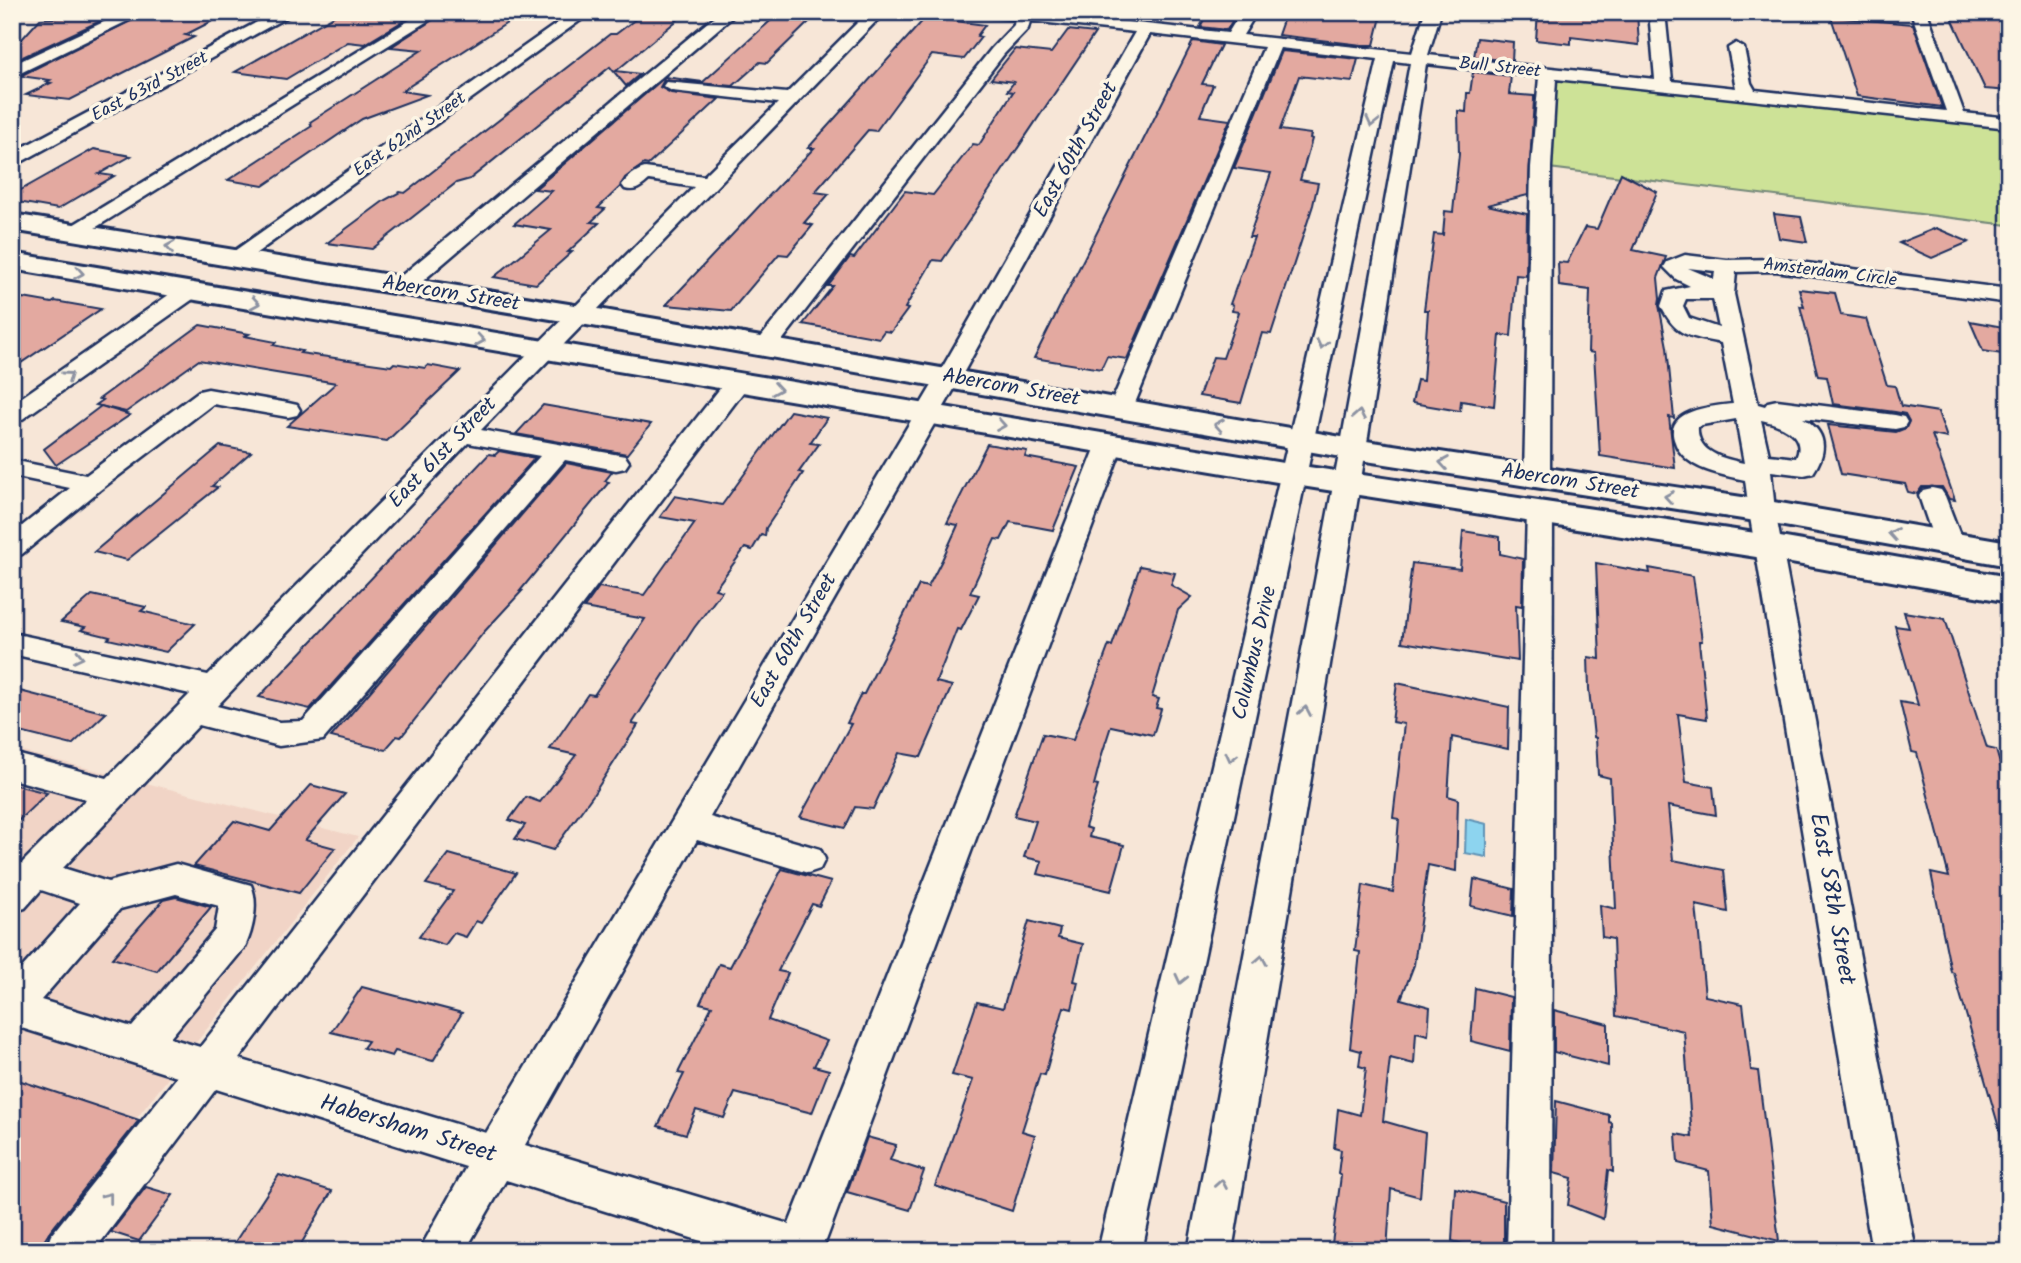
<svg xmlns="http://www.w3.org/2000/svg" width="2021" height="1263" viewBox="0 0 2021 1263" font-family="Kalam,sans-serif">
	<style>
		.built { fill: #f1d4c6 }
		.green { fill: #cde297; stroke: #74887a; stroke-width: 2 }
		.water { fill: #8dd4ef; stroke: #5f92b5; stroke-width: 2 }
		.building { fill: #e3a9a0; stroke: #1b2f5e; stroke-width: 2 }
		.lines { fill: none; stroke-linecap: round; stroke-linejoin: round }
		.minor-casing { stroke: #1b2f5e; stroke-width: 5 }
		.major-casing { stroke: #1b2f5e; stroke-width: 6 }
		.minor { fill: #fcf5e5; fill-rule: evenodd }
		.major { fill: #fcf5e5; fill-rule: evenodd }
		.oneway { stroke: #8c92a2 }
		.labels { text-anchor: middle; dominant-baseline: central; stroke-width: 7; stroke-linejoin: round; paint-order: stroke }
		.far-street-label { font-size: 18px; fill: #1b2f5e; stroke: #fcf5e5 }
		.street-label { font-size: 21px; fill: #1b2f5e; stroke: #fcf5e5 }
		.near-street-label { font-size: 24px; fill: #1b2f5e; stroke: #fcf5e5 }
	</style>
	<rect width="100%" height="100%" fill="#f7e6d7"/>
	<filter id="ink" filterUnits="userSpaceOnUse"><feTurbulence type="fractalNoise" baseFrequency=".0143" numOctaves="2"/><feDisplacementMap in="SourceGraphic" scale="14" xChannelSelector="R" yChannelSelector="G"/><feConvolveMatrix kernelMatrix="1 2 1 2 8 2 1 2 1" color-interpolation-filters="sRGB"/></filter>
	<g filter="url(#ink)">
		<polygon class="built" points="12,749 358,837 32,1251 12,1251"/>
		<polygon class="green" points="1548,73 2009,123 2009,225 1541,167"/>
		<polygon class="water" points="1466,819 1487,824 1487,857 1465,853"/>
		<g class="building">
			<polygon points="148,12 230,12 185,35 194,37 70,100 26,95 51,83 46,82 50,80 20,76"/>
			<polygon points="341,12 418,12 365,44 348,42 286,79 235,72"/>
			<polygon points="445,12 524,12 402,91 427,95 362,119 263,186 228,180 312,126 310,122 422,50 391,47"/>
			<polygon points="645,12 687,12 616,71 640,74 626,86 610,67 470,179 456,183 372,249 327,243 385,200 400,192 405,193 610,34 616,34"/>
			<polygon points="780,12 794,12 798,17 813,18 767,63 760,62 733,86 664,80 660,87 671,93 719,99 648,165 644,164 625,178 620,187 598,208 605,209 591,222 599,223 568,252 572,252 536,284 494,277 551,230 514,224 552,191 535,189 665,77 703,82"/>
			<polygon points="1208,12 1237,12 1227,30 1200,27"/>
			<polygon points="1286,12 1355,16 1356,14 1381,17 1374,45 1362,45 1278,35"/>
			<polygon points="1538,12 1637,12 1639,45 1571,37 1571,44 1536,40"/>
			<polygon points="1949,12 2009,17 2009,91 1985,89"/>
			<polygon points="113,15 12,62 12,50 40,19"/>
			<polygon points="926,17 985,25 977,36 981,37 964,59 932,55 876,131 868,130 815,192 829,194 804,223 813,225 788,255 779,254 731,311 666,305 814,148 808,148"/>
			<polygon points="1831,17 1913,24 1942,107 1857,96"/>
			<polygon points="1068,30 1095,33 942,261 933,260 905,308 908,309 891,332 884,331 879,338 803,324 833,286 828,286 832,281 850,257 854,258 905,191 933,195 973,144 979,145 1013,92 1007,91 1014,82 991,79 1015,49 1051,53"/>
			<polygon points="1477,38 1513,42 1512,61 1474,57"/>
			<polygon points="1193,41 1221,45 1202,84 1213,85 1200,116 1230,120 1127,359 1107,356 1101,369 1034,358"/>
			<polygon points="1282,51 1358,59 1352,82 1299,76 1280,130 1311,134 1310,138 1312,139 1300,180 1318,183 1313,205 1271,334 1262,333 1241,403 1199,396 1213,357 1223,358 1239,312 1232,311 1233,305 1230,304 1254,237 1249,237 1271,173 1234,168"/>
			<polygon points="1473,72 1511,76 1509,94 1534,96 1534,100 1528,195 1487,205 1527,214 1526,276 1516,275 1511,336 1500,335 1494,406 1461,401 1460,411 1412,403 1417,380 1423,381 1428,310 1424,310 1434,234 1443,235 1445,211 1453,212 1459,154 1458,111 1466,112 1467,93 1470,93"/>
			<polygon points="94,149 131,156 99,174 114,176 58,209 12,201 12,195"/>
			<polygon points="1621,173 1657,192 1633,250 1666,257 1658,278 1660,299 1659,305 1667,347 1674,418 1669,417 1675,468 1600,456 1594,353 1588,352 1590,290 1559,286 1558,262 1567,263 1585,227 1597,229"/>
			<polygon points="1774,214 1801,217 1807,242 1779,238"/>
			<polygon points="1936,228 1969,242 1932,258 1899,243"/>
			<polygon points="1799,289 1835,293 1841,315 1866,319 1887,385 1895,386 1901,406 1938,412 1947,438 1932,435 1955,500 1949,499 1942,487 1922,487 1917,494 1908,492 1905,484 1841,474 1828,425 1896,432 1906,428 1909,421 1905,414 1895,412 1833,404 1827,377 1818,376 1800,306 1804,307"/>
			<polygon points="23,298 52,303 55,301 101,309 12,369 12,306"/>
			<polygon points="1970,321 2009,328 2009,355 1983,351"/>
			<polygon points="200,325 249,334 245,336 276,342 273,345 302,351 300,353 391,366 394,363 425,368 428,365 460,371 387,441 287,426 336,383 199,360 126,412 96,405 103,400 99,399"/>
			<polygon points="543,405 651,424 627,454 516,434"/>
			<polygon points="101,406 130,415 56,465 44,449"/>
			<polygon points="790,411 827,418 810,443 819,444 799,472 803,473 766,528 765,536 761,535 752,550 745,548 715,589 722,591 694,628 632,724 638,725 593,795 553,850 515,839 525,825 509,820 526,797 540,802 576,755 550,749 588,694 594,695 645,619 584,608 599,587 644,595 695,523 660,517 675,496 722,505"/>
			<polygon points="987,444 1027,451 1025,457 1079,467 1053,530 1010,522 1001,540 995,539 970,593 979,595 961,630 957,629 936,682 952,686 921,757 899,753 873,809 855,807 845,828 800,817 851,724 847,723 861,694 864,694 919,585 928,587 942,560 958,525 947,523"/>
			<polygon points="220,446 251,452 212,486 218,487 127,560 94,552"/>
			<polygon points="499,451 535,458 310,709 259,697 489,454 495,455"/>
			<polygon points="566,463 612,472 605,481 609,482 520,591 522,591 484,632 401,737 397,736 385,750 331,737"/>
			<polygon points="1463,531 1500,537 1500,554 1523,559 1522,606 1516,605 1518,661 1402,642 1412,563 1460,569"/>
			<polygon points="1596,563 1650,573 1649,568 1693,576 1702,641 1699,641 1707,719 1678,714 1686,782 1713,787 1716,815 1668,806 1673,860 1724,870 1728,912 1696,905 1705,996 1743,1004 1751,1070 1758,1071 1779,1241 1713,1224 1709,1171 1678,1163 1676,1134 1692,1137 1684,1031 1616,1016 1613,939 1602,937 1600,905 1616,909 1610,778 1598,775 1596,738 1594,737 1589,689 1588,657 1600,659"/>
			<polygon points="1140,566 1175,573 1171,585 1192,597 1178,610 1152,697 1159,699 1156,708 1161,709 1153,735 1111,726 1102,754 1094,785 1098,786 1085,827 1091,829 1089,837 1124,845 1111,891 1038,874 1042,861 1024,857 1036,821 1014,816 1043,734 1073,740 1109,645 1112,646"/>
			<polygon points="92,595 146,607 141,611 195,624 166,652 108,639 110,637 81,630 85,627 61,622"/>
			<polygon points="1904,612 1945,619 1987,748 1996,750 2009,795 2009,1137 2002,1138 1954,973 1951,972 1931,873 1949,877 1917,753 1912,752 1900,702 1918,705 1895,626 1909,628"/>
			<polygon points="1397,683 1509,707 1508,749 1452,737 1448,796 1458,799 1456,871 1428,865 1414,965 1401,999 1430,1007 1428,1035 1416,1032 1414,1064 1390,1058 1383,1121 1425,1133 1420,1197 1391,1189 1387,1251 1331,1251 1341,1176 1338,1174 1341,1150 1334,1148 1338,1109 1360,1115 1366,1068 1359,1066 1361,1051 1350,1048 1360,952 1355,951 1363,885 1393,892 1399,819 1393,818 1404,724 1392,722"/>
			<polygon points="12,689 106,713 72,745 12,730"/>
			<polygon points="12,784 47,793 12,827"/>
			<polygon points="311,785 345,794 305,840 335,848 299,893 194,866 234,821 270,831"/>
			<polygon points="449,854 516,873 481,923 476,921 466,937 454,933 445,945 419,937 453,891 426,884"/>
			<polygon points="782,869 831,882 819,906 812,904 778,971 788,973 768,1020 827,1041 814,1066 829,1070 812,1113 735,1093 724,1118 696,1110 686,1134 658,1126 684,1074 678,1073 712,1006 700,1003 719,964 730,967"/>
			<polygon points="1474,879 1514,889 1513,916 1471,906"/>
			<polygon points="176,897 211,907 157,971 112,958 163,900"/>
			<polygon points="1029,921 1060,929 1058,938 1083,944 1074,981 1078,982 1072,1009 1064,1007 1045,1075 1040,1074 1022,1131 1035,1135 1012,1211 935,1186 973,1080 952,1075 977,1002 1003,1008"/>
			<polygon points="362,987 462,1013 433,1061 395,1051 392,1056 363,1048 368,1041 331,1032"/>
			<polygon points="1475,988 1511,997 1510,1051 1471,1041"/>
			<polygon points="1554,1010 1608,1024 1608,1066 1554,1052"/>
			<polygon points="12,1078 139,1120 49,1233 38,1251 12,1241"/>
			<polygon points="1556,1101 1609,1115 1609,1122 1612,1123 1613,1172 1608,1170 1603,1219 1568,1205 1572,1178 1554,1173"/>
			<polygon points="867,1137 896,1145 890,1160 924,1171 910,1210 847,1192"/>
			<polygon points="279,1175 332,1191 297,1251 229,1251"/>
			<polygon points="146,1187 173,1195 139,1241 111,1232"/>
			<polygon points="1455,1188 1504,1201 1504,1251 1488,1251 1452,1241"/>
		</g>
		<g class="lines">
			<defs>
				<g id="minor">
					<polygon points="125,12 146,12 12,77 12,65"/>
					<polygon points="276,12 296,12 12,167 12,153"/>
					<polygon points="423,12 442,12 82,236 68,236 65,232 68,228"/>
					<polygon points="573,12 592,12 244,262 230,262 226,258 230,254"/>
					<polygon points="720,12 738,12 411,291 395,291 392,286 395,281"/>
					<path d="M868,12H885L481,430L625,456L629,462L625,468L616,470L565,460L323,740L279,746L199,725L63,868L108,882L176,864L251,885C259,903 253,930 245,947L170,1038L200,1047L729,377L738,375L747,377L750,382L747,387L239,1059L486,1133L937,377L1135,32L1030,21L1028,29L1004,54L774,351H758L754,346L758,341L992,48L1014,25L1015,19L991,17L983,12H1036L1228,33L1241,12H1257L1243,35L1412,53L1425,12H1441L1428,55L1655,79L1649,12H1665L1672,81L1736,88L1728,48L1736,43L1744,48L1751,83L1755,90L1946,111L1911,12H1927L1964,113L2009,118V128L1556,79L1551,167L1550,477L1546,483L1537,485L1528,483L1524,477L1531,167L1539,77L1426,64L1366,449L1232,1251H1188L1340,449L1410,63L1394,61L1142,1251H1098L1378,59L1280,48L1133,408L1130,413L1121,415L1112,413L1109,408L1264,47L1150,34L961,377L710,817L820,849L825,859L820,869L808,873L697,840L525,1145L789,1224L1097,444L1101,439L1110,436L1119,439L1123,444L824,1246L826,1251H733L506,1180L465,1251H419L466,1167L216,1089L94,1251H45L51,1235L177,1077L12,1025V979L80,903L41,890L25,908L12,912V873L86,799L12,779V753L107,778L190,694L12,654V633L208,675L694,187L649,180C641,187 636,192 625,189L622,185C628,177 636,170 645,168L704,176L778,103L672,91L663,86L666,82L787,93ZM468,443L540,456L303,721L279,722L217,706ZM176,894L219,906L215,930L132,1027L41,1000L120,909Z"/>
					<path d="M1685,255L1727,260L1775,259L2009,289V303L1775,271L1736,272L1734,294L1758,404L1765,406L1768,402L1777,400L1895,415L1904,417L1907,422L1904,427L1895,429L1803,418C1827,432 1828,451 1813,473L1804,475L1771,471L1775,511L1916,1251H1872L1749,511L1745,480C1727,476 1703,472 1688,460C1682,455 1677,449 1675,442C1662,410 1712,406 1733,404L1721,343C1689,336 1676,337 1661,306L1666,291L1690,286L1676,279L1664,267L1667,262ZM1688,268L1715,271L1714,279ZM1713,299L1719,328L1689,318L1683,306L1686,299ZM1736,419L1744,463C1723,459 1696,452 1698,427L1702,425ZM1761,420C1781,424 1807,435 1796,458L1769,455Z"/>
					<polygon points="188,285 196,287 199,292 196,297 21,420 12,422 12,404 180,287"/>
					<polygon points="208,389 288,403 297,405 300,410 297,415 288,417 213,404 100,490 22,554 12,557 12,534 70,488 12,476 12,460 86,475 199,391"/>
					<polygon points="1932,488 1941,490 1945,496 1963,543 1959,549 1949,552 1939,549 1935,543 1919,496 1923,490"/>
					<polygon points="1540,502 1550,505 1553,511 1551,1251 1507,1251 1527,511 1530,505"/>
				</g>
				<g id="major">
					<polygon points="12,214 581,306 1353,439 1762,500 2009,542 2009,566 1762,522 1353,459 581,324 12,230"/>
					<polygon points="12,253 1295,465 1769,535 2009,577 2009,602 1769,559 1295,485 12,269"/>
				</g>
			</defs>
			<use href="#minor" class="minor-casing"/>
			<use href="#major" class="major-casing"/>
			<use href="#minor" class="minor"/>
			<use href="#major" class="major"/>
		</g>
		<defs><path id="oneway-chevron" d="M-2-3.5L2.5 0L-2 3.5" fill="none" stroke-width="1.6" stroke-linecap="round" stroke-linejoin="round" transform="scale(1.75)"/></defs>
		<g class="oneway">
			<use href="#oneway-chevron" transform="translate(1372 122) rotate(103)"/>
			<use href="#oneway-chevron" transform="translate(170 247) rotate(-171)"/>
			<use href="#oneway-chevron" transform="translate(79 273) rotate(10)"/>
			<use href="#oneway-chevron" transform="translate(255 303) rotate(9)"/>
			<use href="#oneway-chevron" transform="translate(480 340) rotate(9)"/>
			<use href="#oneway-chevron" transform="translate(1322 344) rotate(103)"/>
			<use href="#oneway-chevron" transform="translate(68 376) rotate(-35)"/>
			<use href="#oneway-chevron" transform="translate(777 389) rotate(9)"/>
			<use href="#oneway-chevron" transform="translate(1359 415) rotate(-80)"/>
			<use href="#oneway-chevron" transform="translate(1001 425) rotate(10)"/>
			<use href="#oneway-chevron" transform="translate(1219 425) rotate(-170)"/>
			<use href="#oneway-chevron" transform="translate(1444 463) rotate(-171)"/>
			<use href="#oneway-chevron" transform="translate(1669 497) rotate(-171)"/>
			<use href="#oneway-chevron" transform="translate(1893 534) rotate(-170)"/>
			<use href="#oneway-chevron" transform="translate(79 657) rotate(13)"/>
			<use href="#oneway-chevron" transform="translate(1305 711) rotate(-80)"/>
			<use href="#oneway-chevron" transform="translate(1231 757) rotate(103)"/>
			<use href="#oneway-chevron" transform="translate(1261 960) rotate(-80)"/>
			<use href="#oneway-chevron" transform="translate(1181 979) rotate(103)"/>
			<use href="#oneway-chevron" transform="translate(1221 1184) rotate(-80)"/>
			<use href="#oneway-chevron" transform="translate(108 1197) rotate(-52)"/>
		</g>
	</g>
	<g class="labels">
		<g class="far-street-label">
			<text transform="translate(1500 68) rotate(6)">Bull Street</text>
			<text transform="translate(150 87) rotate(-28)">East 63rd Street</text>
			<text transform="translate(410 135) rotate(-35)">East 62nd Street</text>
			<text transform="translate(1830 273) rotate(7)">Amsterdam Circle</text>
		</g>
		<g class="street-label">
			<text transform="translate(1076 150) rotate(-61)">East 60th Street</text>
			<text transform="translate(451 294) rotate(9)">Abercorn Street</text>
			<text transform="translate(1011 388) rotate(10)">Abercorn Street</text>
			<text transform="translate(443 453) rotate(-46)">East 61st Street</text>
			<text transform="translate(1570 482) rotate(9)">Abercorn Street</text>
			<text transform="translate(794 641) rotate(-60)">East 60th Street</text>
			<text transform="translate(1255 653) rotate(-77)">Columbus Drive</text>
		</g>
		<g class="near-street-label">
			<text transform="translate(1832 899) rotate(80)">East 58th Street</text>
			<text transform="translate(408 1129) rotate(17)">Habersham Street</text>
		</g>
	</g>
	<rect width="2021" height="1263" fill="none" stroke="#fcf5e5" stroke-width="42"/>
	<rect x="21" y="21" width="1979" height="1221" fill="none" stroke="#1b2f5e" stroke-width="2.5" filter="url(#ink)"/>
</svg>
